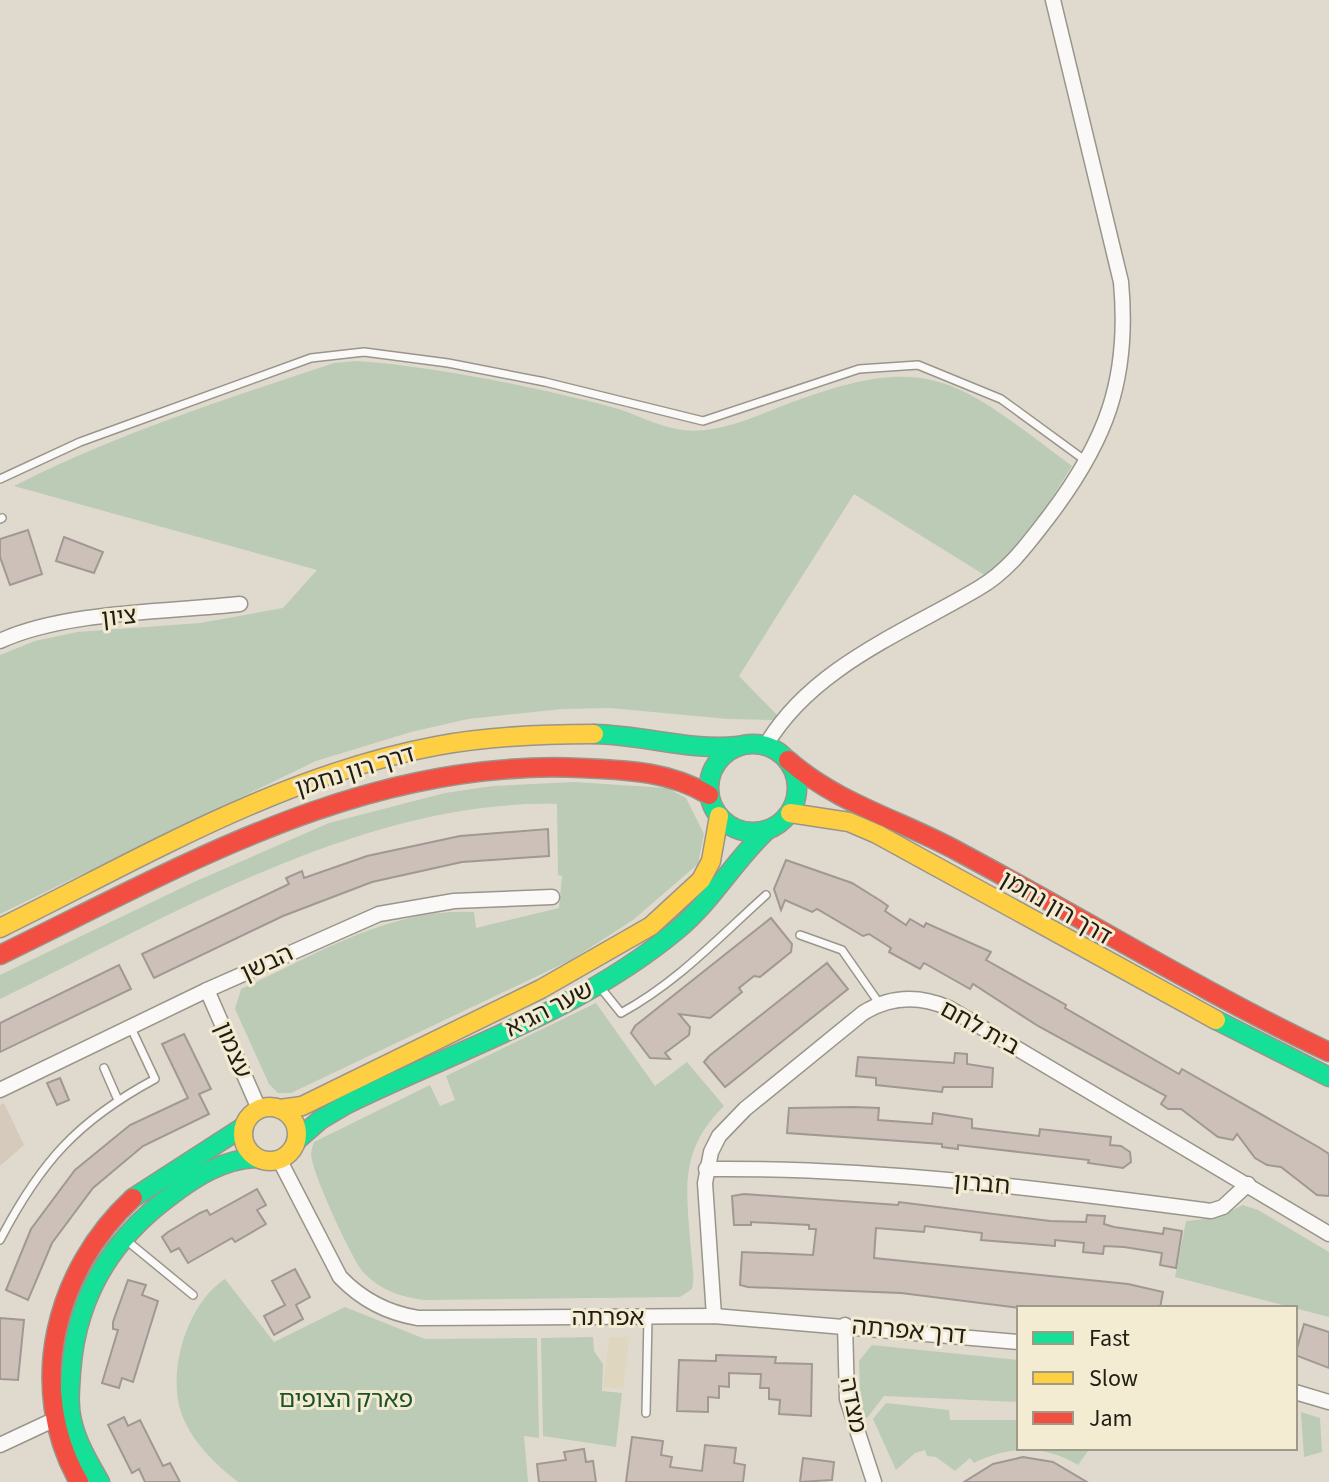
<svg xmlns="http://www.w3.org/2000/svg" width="1329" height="1482" viewBox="0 0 1329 1482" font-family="'Source Sans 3','Noto Sans Hebrew',sans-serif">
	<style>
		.built { fill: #dfd6c0 }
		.education { fill: #d6cabc }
		.green { fill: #bbcbb5 }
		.building { fill: #ccc0b8; stroke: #a09993; stroke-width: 2 }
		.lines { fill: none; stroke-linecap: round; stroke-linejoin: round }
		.lane-casing { stroke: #99958b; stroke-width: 10 }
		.street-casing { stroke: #99958b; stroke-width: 17 }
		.fast-casing { stroke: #99958b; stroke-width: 21 }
		.slow-casing { stroke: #99958b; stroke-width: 21 }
		.jam-casing { stroke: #99958b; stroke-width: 21 }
		.lane { stroke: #faf9f8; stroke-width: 7 }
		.street { stroke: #faf9f8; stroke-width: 14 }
		.fast { stroke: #16e098; stroke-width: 18 }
		.slow { stroke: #ffcf43; stroke-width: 18 }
		.jam { stroke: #f24e42; stroke-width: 18 }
		.labels { text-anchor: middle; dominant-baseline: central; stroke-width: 6; stroke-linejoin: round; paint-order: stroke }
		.street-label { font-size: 24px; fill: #201d14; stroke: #f4ebd3 }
		.park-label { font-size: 24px; fill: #1b5229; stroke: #f4ebd3 }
	</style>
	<rect width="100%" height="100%" fill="#e0dace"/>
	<polygon class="built" points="609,1337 629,1337 623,1389 603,1388"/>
	<polygon class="education" points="4,1103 24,1145 0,1166 0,1105"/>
	<g class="green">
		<path d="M357,361C434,366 533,387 608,406C633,412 657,427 683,430C716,434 752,418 782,406C929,350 953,377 1072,466L1025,540L986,576L854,494L739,676L777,715L773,720L728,719L610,708L562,709L468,719L411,732L316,761L0,914V655L35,641L77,632L200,623L283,608L317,570L14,486C116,434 226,399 334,363Z"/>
		<path d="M574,782L667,788L686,798L704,834L698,864L633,920L571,960L291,1093H278L269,1084L235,1009L241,989C315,955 391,907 474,912L476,928L559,908L562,876L558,875L557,804C364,799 169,917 0,999V975L194,882L329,823L445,793L493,786Z"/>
		<path d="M596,1003L655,1086L687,1062L724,1106C677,1152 687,1192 691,1251C692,1263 695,1277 692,1289L680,1297L425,1300C401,1297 382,1291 364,1273C352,1260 315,1178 312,1160C310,1153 312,1148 314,1142L430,1085L440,1106L455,1100L446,1076Z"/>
		<polygon points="1243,1205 1258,1210 1329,1252 1329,1317 1175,1277 1186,1221 1216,1218"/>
		<path d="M225,1279L274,1342L345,1307L425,1339L537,1338L539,1438L524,1436L528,1482H238C215,1464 193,1443 182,1415C166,1373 187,1303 225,1279Z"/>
		<polygon points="593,1337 594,1351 603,1364 602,1391 622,1393 616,1447 543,1436 541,1338"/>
		<polygon points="872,1345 1019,1360 1019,1402 884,1396 867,1418 861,1416 859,1361"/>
		<path d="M886,1403L949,1410L950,1420H1019V1448H1090L1078,1465C1043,1444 1010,1446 974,1463L970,1458L955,1471L936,1457L927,1456L925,1450L915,1453L896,1470L873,1419Z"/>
		<polygon points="1301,1412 1320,1418 1322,1452 1304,1457"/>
	</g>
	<g class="building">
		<polygon points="28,530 42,574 10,585 0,557 0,539"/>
		<polygon points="64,537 103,552 94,573 56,561"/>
		<polygon points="548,829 549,856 462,862 372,882 283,916 154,978 142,954 289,884 286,878 302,871 304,878 367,856 460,836"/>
		<polygon points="786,860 852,883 881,901 888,906 885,911 906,925 910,919 924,927 926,923 991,952 986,960 1066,1005 1065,1008 1179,1074 1182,1069 1320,1148 1329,1154 1329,1196 1317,1195 1281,1167 1267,1165 1255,1158 1237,1134 1233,1140 1218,1137 1181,1109 1168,1109 1161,1104 1166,1096 1038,1026 973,984 970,989 924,963 920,969 889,952 891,948 869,934 863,936 817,909 812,912 785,900 781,910 774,889"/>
		<polygon points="771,918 792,944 791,952 760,977 754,976 739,988 742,992 710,1018 679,1014 690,1027 689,1035 665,1053 670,1059 650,1058 631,1033 635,1026"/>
		<polygon points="827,963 848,989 725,1087 704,1062 709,1056"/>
		<polygon points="119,965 131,989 0,1052 0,1023"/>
		<polygon points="184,1034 211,1089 199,1094 209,1114 143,1146 93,1188 52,1243 28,1300 6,1290 31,1229 75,1170 130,1125 188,1098 162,1044"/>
		<polygon points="955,1053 967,1054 967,1064 993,1068 992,1087 943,1087 942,1092 876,1085 876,1078 856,1076 858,1057 954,1063"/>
		<polygon points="60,1078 69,1100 57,1105 47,1083"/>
		<polygon points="854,1107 879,1108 878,1120 932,1124 933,1113 972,1119 972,1128 1039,1136 1040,1129 1111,1137 1110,1145 1121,1146 1130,1152 1131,1162 1123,1168 1088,1163 1089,1160 958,1145 958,1149 942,1147 942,1144 787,1133 789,1108"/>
		<polygon points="257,1189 266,1205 257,1210 266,1224 235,1242 232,1238 188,1263 179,1248 171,1252 162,1237 168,1232 200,1213 207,1210 210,1215"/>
		<polygon points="744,1194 898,1205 899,1202 1050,1221 1086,1222 1087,1215 1105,1216 1104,1224 1114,1227 1163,1234 1164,1228 1182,1231 1176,1268 1160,1265 1162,1253 1124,1247 1104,1246 1103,1254 1083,1252 1084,1243 1055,1240 1055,1246 981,1240 982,1233 925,1226 924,1232 876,1228 874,1258 1128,1284 1163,1292 1160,1308 1020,1308 901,1293 748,1287 740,1285 742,1252 813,1255 816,1229 809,1229 809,1225 751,1222 751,1225 734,1225 732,1196"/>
		<polygon points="295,1269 310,1297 296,1305 303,1319 274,1335 264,1316 285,1305 272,1281"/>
		<polygon points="128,1280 146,1285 142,1295 158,1301 133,1382 122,1378 119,1388 102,1383 118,1330 113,1329 113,1322"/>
		<polygon points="0,1318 24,1320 18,1380 0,1379"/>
		<polygon points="1304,1324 1329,1332 1329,1368 1295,1355"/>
		<polygon points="716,1355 776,1357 775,1363 812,1364 811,1416 779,1414 780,1400 769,1399 769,1388 760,1388 761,1374 756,1374 729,1373 729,1387 719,1386 719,1398 708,1397 708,1412 677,1411 679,1360 716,1361"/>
		<polygon points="124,1417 128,1426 140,1420 163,1466 170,1463 180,1482 145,1482 139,1469 132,1473 108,1425"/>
		<polygon points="632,1437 663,1441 661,1455 672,1457 670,1467 702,1471 705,1445 736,1448 734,1463 745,1465 743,1482 626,1482"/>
		<polygon points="584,1449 586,1462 593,1461 596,1482 539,1482 537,1464 566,1460 564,1452"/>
		<polygon points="1023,1457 1053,1462 1087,1482 964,1482 993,1464"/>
		<polygon points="803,1458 834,1462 832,1480 800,1482"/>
	</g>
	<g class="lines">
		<defs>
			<g id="lane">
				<polyline points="0,479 80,442 311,358 364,352 448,363 545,382 703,421 859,369 918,365 1001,399 1086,461"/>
				<polyline points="0,519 2,518"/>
				<polyline points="800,935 842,950 879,1003"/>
				<path d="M600,987L621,1013C678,982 719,937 766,895"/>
				<polyline points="104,1068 118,1100"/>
				<path d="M0,1240C40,1163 77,1121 155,1079L131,1028"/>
				<polyline points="126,1240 193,1295"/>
				<polyline points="646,1413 648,1317"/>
			</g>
			<g id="street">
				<path d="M0,641C65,611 168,612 240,604"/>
				<path d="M766,745C812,667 905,632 979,588C1008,571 1027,545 1047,519C1106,442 1130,380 1121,282L1053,0"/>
				<polyline points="207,990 259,1109"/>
				<polyline points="0,1090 207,990 379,914 454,901 552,897"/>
				<path d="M279,1159L340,1277C362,1300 387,1313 418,1318L714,1316L1019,1342"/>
				<path d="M706,1169C875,1167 1044,1189 1211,1211L1223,1207L1248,1184"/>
				<path d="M714,1316L705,1183L711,1152L719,1136L745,1109L863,1013C890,996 919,995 949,1008L1329,1234"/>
				<polyline points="845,1325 847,1399 874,1482"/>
				<polyline points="1295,1392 1329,1402"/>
				<polyline points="0,1445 62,1416"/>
			</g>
			<g id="fast">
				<path d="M594,734C645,735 688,751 738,746"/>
				<circle cx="753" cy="788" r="44"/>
				<polyline points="1216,1020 1329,1077"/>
				<path d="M296,1141L320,1120L347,1104C459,1049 580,1011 677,930C713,900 734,861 767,830"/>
				<polyline points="133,1198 243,1127"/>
				<path d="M100,1482C89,1463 77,1443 72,1421C68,1404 70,1389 71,1372C76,1299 111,1240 169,1197C195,1177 223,1159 257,1158"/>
			</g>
			<g id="slow">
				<polyline points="790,813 849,822 877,834 1216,1020"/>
				<path d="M0,928C140,859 281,775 436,746C488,736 541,734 594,734"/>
				<circle cx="270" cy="1134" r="27"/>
				<polyline points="280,1109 302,1106 541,989 651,926 701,880 711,861 719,816"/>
			</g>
			<g id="jam">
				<path d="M788,760C836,803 903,821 959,852C1083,918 1202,992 1329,1052"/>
				<path d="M0,955C187,864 366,758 581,768C626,770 669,771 709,795"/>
				<path d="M79,1482C25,1387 55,1270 133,1198"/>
			</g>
		</defs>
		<use href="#lane" class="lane-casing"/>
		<use href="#street" class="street-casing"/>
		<use href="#fast" class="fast-casing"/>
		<use href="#slow" class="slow-casing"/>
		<use href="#jam" class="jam-casing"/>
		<use href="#lane" class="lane"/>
		<use href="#street" class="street"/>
		<use href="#fast" class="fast"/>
		<use href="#slow" class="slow"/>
		<use href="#jam" class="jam"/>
	</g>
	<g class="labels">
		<g class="street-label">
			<text transform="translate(119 617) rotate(-6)">ציון</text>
			<text transform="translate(355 771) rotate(-17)">דרך רון נחמן</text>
			<text transform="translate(1056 908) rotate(30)">דרך רון נחמן</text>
			<text transform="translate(267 963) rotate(-25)">הבשן</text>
			<text transform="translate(549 1009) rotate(-27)">שער הגיא</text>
			<text transform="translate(980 1028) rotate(29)">בית לחם</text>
			<text transform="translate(233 1050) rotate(67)">עצמון</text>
			<text transform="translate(982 1184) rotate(5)">חברון</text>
			<text x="608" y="1317">אפרתה</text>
			<text transform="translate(909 1331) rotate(5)">דרך אפרתה</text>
			<text transform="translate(853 1405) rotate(79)">מצדה</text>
		</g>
		<g class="park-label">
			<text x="346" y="1399">פארק הצופים</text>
		</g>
	</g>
	<rect x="1017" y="1306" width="280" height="144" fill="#f4ebd3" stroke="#9f9987" stroke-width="2"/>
	<rect x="1033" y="1332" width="40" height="12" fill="#16e098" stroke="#9f9987" stroke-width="2"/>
	<text x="1089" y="1346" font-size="24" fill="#201d14">Fast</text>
	<rect x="1033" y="1372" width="40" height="12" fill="#ffcf43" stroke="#9f9987" stroke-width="2"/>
	<text x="1089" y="1386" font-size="24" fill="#201d14">Slow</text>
	<rect x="1033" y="1412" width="40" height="12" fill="#f24e42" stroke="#9f9987" stroke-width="2"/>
	<text x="1089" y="1426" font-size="24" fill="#201d14">Jam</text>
</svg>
